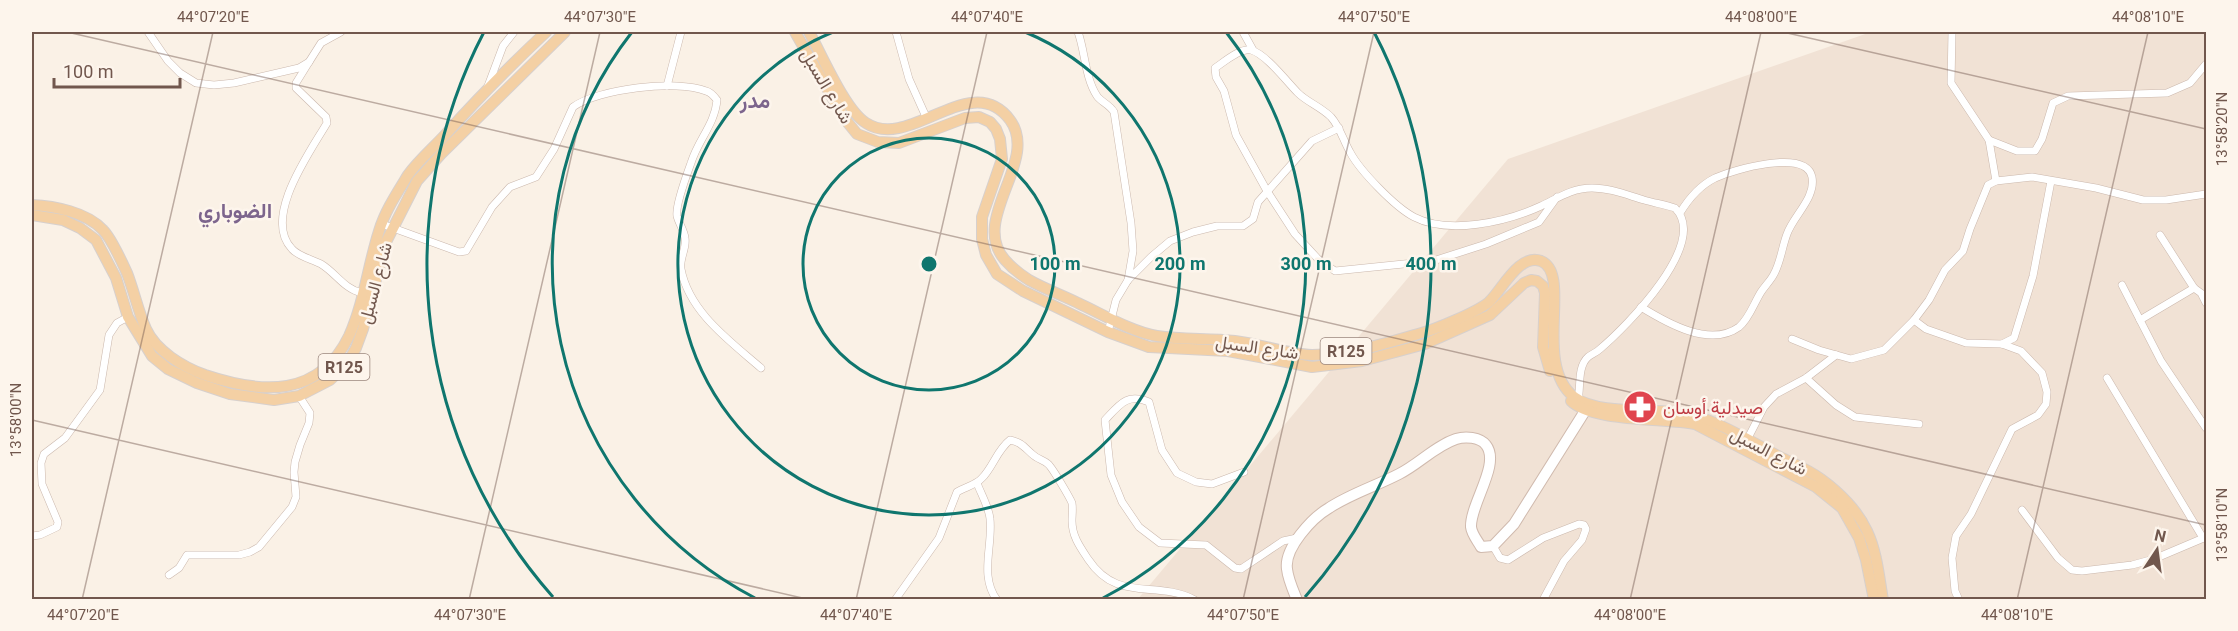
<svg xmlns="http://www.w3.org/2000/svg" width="2238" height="631" viewBox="0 0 2238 631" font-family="Roboto,Vazirmatn,sans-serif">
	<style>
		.residential { fill: #f1e2d5 }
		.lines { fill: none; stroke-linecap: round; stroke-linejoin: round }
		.street-casing { stroke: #cbb8ad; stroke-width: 8 }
		.secondary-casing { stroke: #d0baae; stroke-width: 12 }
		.primary-casing { stroke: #d7d0cd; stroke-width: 12 }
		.street { stroke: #fff; stroke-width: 7 }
		.secondary { stroke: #fff; stroke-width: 10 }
		.primary { stroke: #f4d0a4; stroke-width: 10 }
		.ticks { fill: none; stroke: #71574d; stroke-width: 1.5; stroke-opacity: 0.45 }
		.ring { fill: none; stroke: #0f766e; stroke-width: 3 }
		.labels { text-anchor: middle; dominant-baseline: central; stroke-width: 5; stroke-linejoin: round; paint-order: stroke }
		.shield { fill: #fdf5ec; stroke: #9b867d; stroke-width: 1.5 }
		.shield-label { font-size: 16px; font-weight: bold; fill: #71574d }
		.street-label { font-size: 18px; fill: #71574d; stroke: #fdf5ec }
		.health-label { font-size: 18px; fill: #be3a42; stroke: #fdf5ec; text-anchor: start }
		.quarter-label { font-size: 21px; font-weight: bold; fill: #7d658d; stroke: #fdf5ec }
		.centre { fill: #0f766e; stroke: #fdf5ec; stroke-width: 3 }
		.ring-label { font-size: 18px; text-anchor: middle; font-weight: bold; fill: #0f766e; stroke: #fdf5ec; stroke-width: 5; stroke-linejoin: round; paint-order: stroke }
		.neatline { fill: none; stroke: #71574d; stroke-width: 2 }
		.ticks-label { font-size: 15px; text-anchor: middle; fill: #71574d }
	</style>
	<rect width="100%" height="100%" fill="#faf1e6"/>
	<polygon class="residential" points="1871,32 2206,32 2206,599 1137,600 1508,159"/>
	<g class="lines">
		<defs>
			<g id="street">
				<polyline points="148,32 168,61 180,73 196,83 214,85 234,83 299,68 309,62 321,43 341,32"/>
				<polyline points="896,32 909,79 927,119"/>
				<path d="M1078,32C1085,51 1085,78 1097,96C1101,102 1109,104 1114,112L1131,223L1133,251L1128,280"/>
				<polyline points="1243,32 1253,50"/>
				<polyline points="1952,32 1951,83 1989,140 2017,151 2035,151 2042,139 2053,103 2068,96 2167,93 2190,83 2206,64"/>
				<path d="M309,62L296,83V88L326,117L327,123C310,152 262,218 292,249C299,257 312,259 321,264C336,273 344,289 362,293"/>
				<polyline points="488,86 503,46 514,32"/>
				<polyline points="667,86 681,32"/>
				<polyline points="1989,140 1996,181"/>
				<path d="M1557,197L1539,222L1486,244L1433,261L1335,271L1318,259L1295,234L1267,191L1236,135L1224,91L1216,77L1215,68C1224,62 1240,48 1251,50C1266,54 1287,82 1298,93C1307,102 1321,107 1331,117C1340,127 1343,140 1350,152C1360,171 1395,207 1414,217C1449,235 1506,222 1541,206C1558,198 1572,188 1592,188C1610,188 1627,195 1644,200C1655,203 1665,205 1675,208C1710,243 1626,327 1600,349C1597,352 1592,354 1588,357C1577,367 1581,387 1578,401"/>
				<path d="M382,224L459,252L466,251L492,207L510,187L536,177L554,149L573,107C598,89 677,79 706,91C711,92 714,96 717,100C715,124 698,140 691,163C687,174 675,206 677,216C679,224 684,230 685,238C687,248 679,259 681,269C689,312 730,341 761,368"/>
				<polyline points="2160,235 2194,288"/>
				<polyline points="2122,285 2161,361 2206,428"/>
				<path d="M1641,307C1667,323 1710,348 1739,327C1749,319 1754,303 1761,292C1765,286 1771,280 1774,274C1781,261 1782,247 1787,234C1793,216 1816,198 1812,177C1806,148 1733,170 1715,178C1699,186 1689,198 1680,213"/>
				<polyline points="1914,320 1926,329 1966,343 2002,344 2021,351 2042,373 2047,392 2046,404 2038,415 2012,429 1971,514 1956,536 1952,558 1955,591 1959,600"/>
				<polyline points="2140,320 2194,288 2201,293 2206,303"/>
				<polyline points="1108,332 1116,300 1128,280 1151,257 1170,241 1193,232 1217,226 1243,226 1253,219 1258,202 1312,141 1339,128"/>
				<polyline points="1792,339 1819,350 1851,359 1884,350 1914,320 1929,300 1945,270 1963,251 1970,229 1988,185 1996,181 2032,177 2096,188 2143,200 2166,200 2206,194"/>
				<polyline points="2002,344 2014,338 2033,276 2051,181"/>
				<polyline points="1806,378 1836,405 1855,417 1919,424"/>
				<polyline points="2107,378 2203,538"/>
				<polyline points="1747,440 1764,407 1776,394 1806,378 1836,355"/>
				<path d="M1244,472L1212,484L1196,482L1177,473L1162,450L1149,402C1127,393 1120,404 1105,420L1111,475L1122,502L1139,527L1160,543L1206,545L1235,568L1241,569L1283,541L1297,538"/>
				<path d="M977,483C981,494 989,507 990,519C993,546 979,576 997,600"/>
				<polyline points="2022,510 2058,558 2072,570 2082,571 2132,565 2154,559 2206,537"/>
				<polyline points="32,536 40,535 57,527 58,522 42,484 41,463 44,454 65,438 100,390 109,335 117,323 128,317"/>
				<polyline points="1493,546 1500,558 1508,560 1543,538 1579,524 1584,525 1586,529 1582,540 1564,561 1543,600"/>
				<polyline points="169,575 179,568 187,555 239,555 250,552 259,547 292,507 296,497 294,472 295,462 300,445 309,423 310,413 299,396"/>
				<path d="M895,600L939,538L957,492C965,487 976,485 982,478C993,467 997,450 1010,440C1021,442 1024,447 1032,454C1037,459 1044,460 1048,464C1052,467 1070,498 1072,503C1073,509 1072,515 1072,521C1072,536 1080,547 1088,559C1118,604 1155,579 1195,600"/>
			</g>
			<path id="secondary" d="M1297,600C1293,590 1288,579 1287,569C1284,548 1312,518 1329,508C1350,494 1376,486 1399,474C1419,464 1435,446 1456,439C1465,436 1480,437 1486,445C1501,464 1470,504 1471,527C1472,535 1478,541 1481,547L1493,546L1514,524L1585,411"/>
			<g id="primary">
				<polyline points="795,32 844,118 857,134 878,142 899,143 965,118 979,117 990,122 996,129 1000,139 1002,159 982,217 982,239 986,255 997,274 1023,291 1108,332 1149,347 1228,351 1312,367 1362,361 1425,344 1490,315 1524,283 1531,280 1537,281 1543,286 1545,293 1543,347 1550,371"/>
				<path d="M809,32C822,55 845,110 866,123C910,152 971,68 1010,120C1040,161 969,219 1005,260C1011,267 1021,275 1029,280C1045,289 1062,295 1078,303C1102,314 1132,332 1157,336C1183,340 1209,338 1235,341C1260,344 1286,354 1312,355C1348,355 1384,344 1418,334C1434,330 1477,312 1489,302C1502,290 1519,253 1541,261C1573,274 1532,364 1574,397C1596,414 1646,409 1673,412C1711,415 1747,440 1780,457C1794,464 1809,470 1821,479C1839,492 1858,511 1867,531C1877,552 1879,577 1883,600"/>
				<path d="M32,205C54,206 87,212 103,230C111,238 122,262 127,273C134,291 138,311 146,329C156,351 183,367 205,375C262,394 319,398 349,336C364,303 368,265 379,231C385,211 397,193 408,175C418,161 433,148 445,135C477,99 511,65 546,32"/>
				<polyline points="32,215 63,220 80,228 96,240 116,278 128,317 152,356 168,369 197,383 230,394 274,400 299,396 330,380 347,364 356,348 363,329 386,242 417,181 441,154 565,32"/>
				<path d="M1571,401C1592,422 1664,418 1695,424L1816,487L1842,508L1859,538L1866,560L1874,600"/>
			</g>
		</defs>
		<use href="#street" class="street-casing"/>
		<use href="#secondary" class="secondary-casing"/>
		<use href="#primary" class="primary-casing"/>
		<use href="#street" class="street"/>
		<use href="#secondary" class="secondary"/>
		<use href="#primary" class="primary"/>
	</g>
	<path class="ticks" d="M67,32L2206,525M1783,32L2206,129M32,420L811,600M82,600L213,32M469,600L600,32M856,600L987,32M1243,600L1374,32M1630,600L1761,32M2017,600L2148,32"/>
	<g class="ring">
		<circle cx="929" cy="264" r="126"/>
		<path d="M1025 32A251 251 0 1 1 833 32"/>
		<path d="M755 598A377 377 0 0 1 632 32M1226 32A377 377 0 0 1 1103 598"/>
		<path d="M553 597A502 502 0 0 1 484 32M1374 32A502 502 0 0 1 1305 597"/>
	</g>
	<defs>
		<symbol id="pharmacy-disc" viewBox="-11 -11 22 22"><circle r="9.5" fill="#e0444e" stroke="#fdf5ec"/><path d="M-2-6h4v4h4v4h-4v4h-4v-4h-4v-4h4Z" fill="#fff"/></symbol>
	</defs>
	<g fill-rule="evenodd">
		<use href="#pharmacy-disc" x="1621" y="388" width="38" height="38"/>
	</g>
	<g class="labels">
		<g class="shield">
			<rect x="1320.5" y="338" width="51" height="26" rx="4.5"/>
			<rect x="318.5" y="354" width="51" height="26" rx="4.5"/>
		</g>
		<g class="shield-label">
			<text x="1346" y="351">R125</text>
			<text x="344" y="367">R125</text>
		</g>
		<g class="street-label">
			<text transform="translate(827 86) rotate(59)">شارع السبل</text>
			<text transform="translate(375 283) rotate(-75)">شارع السبل</text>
			<text transform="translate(1257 347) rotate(8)">شارع السبل</text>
			<text transform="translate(1769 451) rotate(27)">شارع السبل</text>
		</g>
		<g class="health-label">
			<text x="1663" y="407">صيدلية أوسان</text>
		</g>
		<g class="quarter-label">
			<text x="755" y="101">مدر</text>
			<text x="235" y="211">الضوباري</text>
		</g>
	</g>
	<circle cx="929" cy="264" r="9" class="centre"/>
	<g class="ring-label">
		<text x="1055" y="270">100 m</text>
		<text x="1180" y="270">200 m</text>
		<text x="1306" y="270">300 m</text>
		<text x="1431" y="270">400 m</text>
	</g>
	<rect width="2238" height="631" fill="none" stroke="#fdf5ec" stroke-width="66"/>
	<g transform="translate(2157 550) rotate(13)" stroke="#fdf5ec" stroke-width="4.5" paint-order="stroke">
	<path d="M0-4.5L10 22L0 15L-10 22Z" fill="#71574d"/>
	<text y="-9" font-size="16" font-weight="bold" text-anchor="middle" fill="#71574d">N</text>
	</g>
	<path d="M54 78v9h126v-9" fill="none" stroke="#71574d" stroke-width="3"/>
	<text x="63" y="78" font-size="18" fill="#71574d" stroke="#fdf5ec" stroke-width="4.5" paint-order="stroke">100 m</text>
	<rect x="33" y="33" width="2172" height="565" class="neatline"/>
	<g class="ticks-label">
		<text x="213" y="22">44°07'20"E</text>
		<text x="600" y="22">44°07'30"E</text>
		<text x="987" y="22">44°07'40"E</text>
		<text x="1374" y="22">44°07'50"E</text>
		<text x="1761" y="22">44°08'00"E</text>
		<text x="2148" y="22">44°08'10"E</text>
		<text transform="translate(2222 129) rotate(-90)" y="5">13°58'20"N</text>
		<text transform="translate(16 420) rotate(-90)" y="5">13°58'00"N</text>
		<text transform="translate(2222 525) rotate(-90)" y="5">13°58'10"N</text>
		<text x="83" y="620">44°07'20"E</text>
		<text x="470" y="620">44°07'30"E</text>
		<text x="856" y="620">44°07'40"E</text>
		<text x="1243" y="620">44°07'50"E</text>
		<text x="1630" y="620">44°08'00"E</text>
		<text x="2017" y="620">44°08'10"E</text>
	</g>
</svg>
